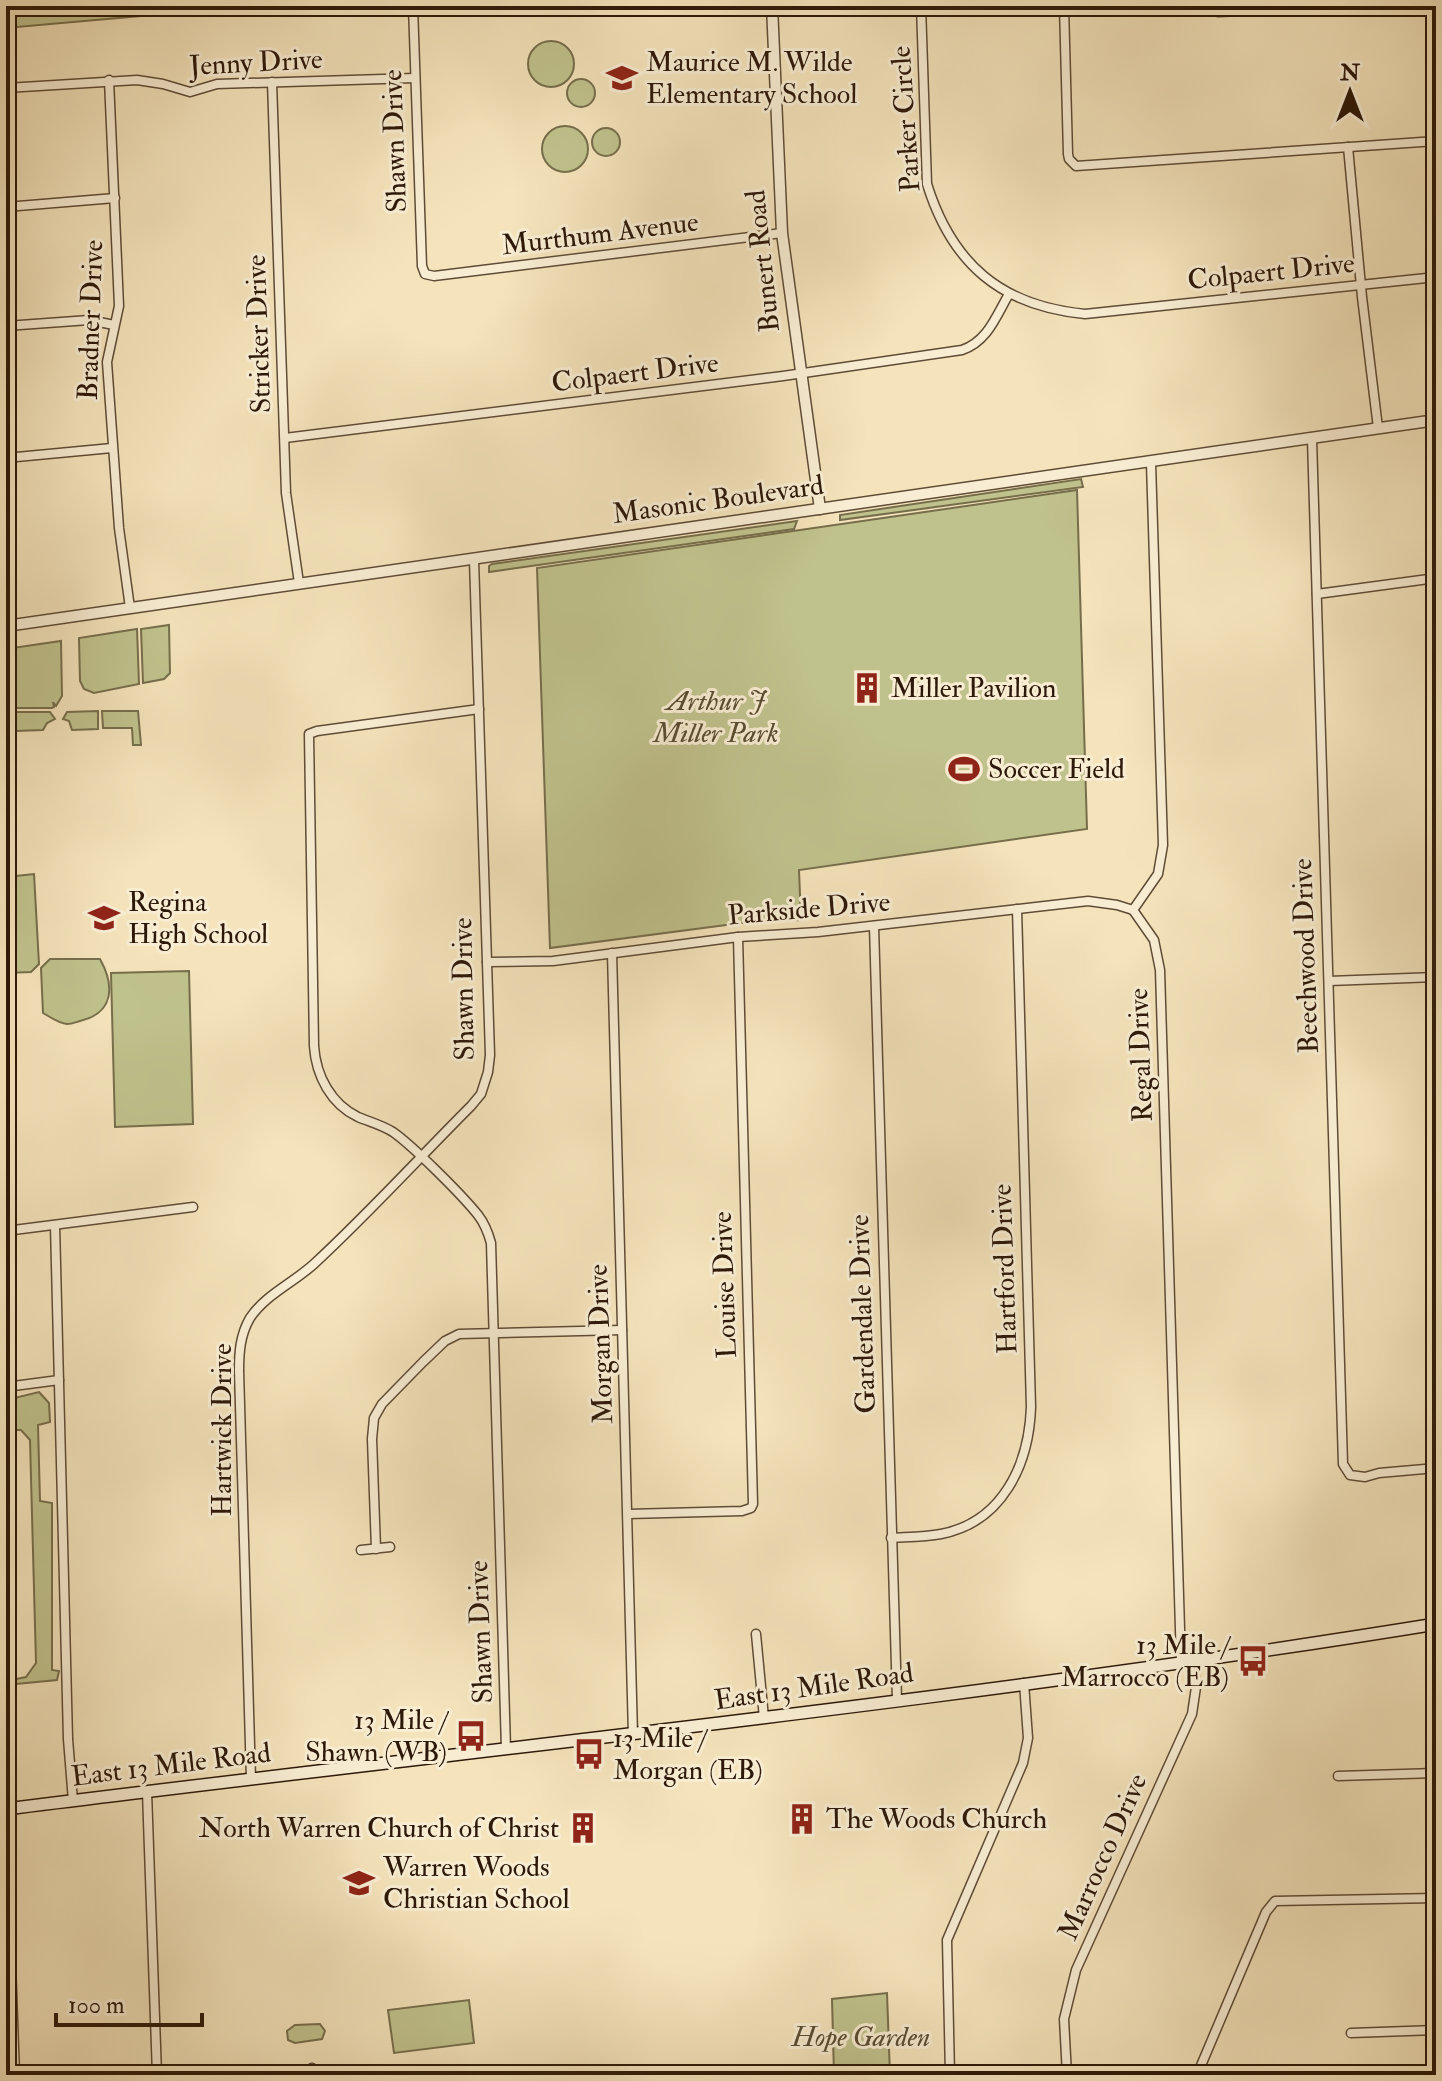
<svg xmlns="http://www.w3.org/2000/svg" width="1442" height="2081" viewBox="0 0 1442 2081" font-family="'IM FELL Double Pica',serif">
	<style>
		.green { fill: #c0c28d; stroke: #766e4b; stroke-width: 2 }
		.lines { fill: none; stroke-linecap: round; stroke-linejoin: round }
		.minor-casing { stroke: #5f4c36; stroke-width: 11 }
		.tertiary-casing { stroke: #5f4c36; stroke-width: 13 }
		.secondary-casing { stroke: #2d1909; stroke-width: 14 }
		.minor { stroke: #f8edd3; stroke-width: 8 }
		.tertiary { stroke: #f8edd3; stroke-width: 10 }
		.secondary { stroke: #f8edd3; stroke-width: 11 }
		.labels { text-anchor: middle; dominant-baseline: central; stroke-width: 6; stroke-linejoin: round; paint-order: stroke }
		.poi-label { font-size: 28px; fill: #2d1909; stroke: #f8edd3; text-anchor: start }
		.street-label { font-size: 28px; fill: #2d1909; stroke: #f8edd3 }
		.park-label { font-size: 28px; font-style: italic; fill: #594c31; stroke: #f8edd3 }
	</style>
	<rect width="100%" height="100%" fill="#f4e3bb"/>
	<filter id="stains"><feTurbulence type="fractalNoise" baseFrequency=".0025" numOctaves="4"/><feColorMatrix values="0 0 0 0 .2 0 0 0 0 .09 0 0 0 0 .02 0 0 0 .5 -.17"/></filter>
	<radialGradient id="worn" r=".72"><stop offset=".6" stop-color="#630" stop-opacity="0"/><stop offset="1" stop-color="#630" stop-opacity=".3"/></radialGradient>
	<g class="green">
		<polygon points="6,6 197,6 197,11 6,28"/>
		<circle cx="551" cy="64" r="23"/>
		<circle cx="581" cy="93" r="14"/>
		<circle cx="565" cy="149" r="23"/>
		<circle cx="606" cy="142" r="14"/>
		<polygon points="1081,479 1083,487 840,520 840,515"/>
		<polygon points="1077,490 1087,829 799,870 801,920 749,922 550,948 537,568"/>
		<polygon points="797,521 794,529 489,572 489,566 492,564"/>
		<polygon points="169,625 170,673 164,679 143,683 141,629"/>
		<polygon points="137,629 139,684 94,693 84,689 80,681 79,638"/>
		<polygon points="61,641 62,696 56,706 53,702 54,707 52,708 14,708 12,648"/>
		<polygon points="98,711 98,729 72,730 69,721 63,719 67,712"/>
		<polygon points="102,711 138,711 141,745 133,745 132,728 103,728"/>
		<polygon points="15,712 50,712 55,719 47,723 43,730 16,731"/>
		<polygon points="34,874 39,964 31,972 6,973 6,877"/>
		<path d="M50,959H100C115,986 114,1013 80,1021C76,1022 72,1024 67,1024C60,1024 50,1017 43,1013L41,968Z"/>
		<polygon points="189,971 193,1124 115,1127 111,973"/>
		<polygon points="39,1392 49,1403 50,1422 38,1425 40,1501 52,1503 52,1670 59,1671 57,1680 6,1685 6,1681 26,1677 36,1663 30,1440 21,1430 6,1430 6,1400"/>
		<polygon points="887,1993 890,2075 834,2075 832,1999"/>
		<polygon points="469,2000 474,2043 394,2053 388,2010"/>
		<polygon points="320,2024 325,2031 322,2039 295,2043 288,2040 287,2031 295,2025"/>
	</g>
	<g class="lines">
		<defs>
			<g id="minor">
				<polyline points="413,6 422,266 425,274 434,276 782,233"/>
				<path d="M921,6L927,184C952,264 1001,306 1085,314L1436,277"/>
				<polyline points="1064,6 1068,154 1069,159 1076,166 1436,141"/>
				<polyline points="1208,6 1218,12 1367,6"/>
				<polyline points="109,80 119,306 107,362 119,528 130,608"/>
				<polyline points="272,82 286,493 299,583"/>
				<polyline points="6,88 137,80 163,84 190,92 217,84 415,78"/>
				<polyline points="1348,147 1362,297 1378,428"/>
				<polyline points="6,207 115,198"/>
				<polyline points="6,326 89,320 114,325"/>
				<path d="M285,438L783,376L962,350C988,341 996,316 1009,294"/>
				<polyline points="1312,439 1343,1464 1350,1475 1365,1477 1379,1473 1436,1468"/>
				<polyline points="6,458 112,448"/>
				<polyline points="1317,594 1436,578"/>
				<path d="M479,709L317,731L309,734L314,1046C316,1076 331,1104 358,1117C370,1122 382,1125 393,1132C413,1146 462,1195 478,1215C485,1224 488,1232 491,1243L506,1749"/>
				<polyline points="1133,910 1154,940 1160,970 1181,1662"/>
				<polyline points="1133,910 1158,874 1163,845 1151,463"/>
				<polyline points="874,926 897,1700"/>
				<polyline points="612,953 633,1735"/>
				<polyline points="487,962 553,961 738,937 818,932 1088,901 1117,905 1133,910"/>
				<polyline points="1329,981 1436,977"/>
				<polyline points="55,1225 68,1739 73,1801"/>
				<polyline points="6,1231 193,1207"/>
				<polyline points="6,1387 59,1380"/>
				<polyline points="628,1514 742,1511 751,1508 753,1504 738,937"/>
				<path d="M891,1538C907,1537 925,1537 941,1534C1003,1522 1029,1464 1031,1407L1017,909"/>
				<polyline points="376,1549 372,1439 374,1418 382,1404 423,1362 445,1341 459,1334 622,1330"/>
				<polyline points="361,1550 390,1547"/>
				<polyline points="1432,1625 1436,1725"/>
				<polyline points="756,1634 764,1718"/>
				<polyline points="1338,1776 1436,1773"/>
				<path d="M251,1779L239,1371C239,1353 240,1335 250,1318C266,1294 295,1282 315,1263C369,1213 419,1158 471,1106L481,1094L488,1072L490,1055L474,560"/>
				<polyline points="147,1792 157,2075"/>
				<polyline points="6,1825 15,2075"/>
				<polyline points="1351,2033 1436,2030"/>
				<polyline points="311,2075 312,2068"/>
				<polyline points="950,2075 947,1940 1023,1763 1028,1738 1024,1683"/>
				<polyline points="1067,2075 1064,2019 1076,1970 1192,1714 1196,1687 1193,1660"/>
				<polyline points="1197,2075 1266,1912 1275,1901 1436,1898"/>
			</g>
			<g id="tertiary">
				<polyline points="772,6 782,233 820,509"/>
				<polyline points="6,626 1436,420"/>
			</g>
			<path id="secondary" d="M6,1809C483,1749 961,1701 1436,1624"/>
		</defs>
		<use href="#minor" class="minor-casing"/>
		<use href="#tertiary" class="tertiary-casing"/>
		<use href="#secondary" class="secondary-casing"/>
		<use href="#minor" class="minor"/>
		<use href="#tertiary" class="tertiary"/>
		<use href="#secondary" class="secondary"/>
	</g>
	<defs>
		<symbol id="school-bare" viewBox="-9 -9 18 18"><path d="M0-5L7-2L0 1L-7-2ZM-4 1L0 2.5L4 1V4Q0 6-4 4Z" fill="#8f2418" stroke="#f8edd3" stroke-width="2.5" paint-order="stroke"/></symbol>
		<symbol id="building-bare" viewBox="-9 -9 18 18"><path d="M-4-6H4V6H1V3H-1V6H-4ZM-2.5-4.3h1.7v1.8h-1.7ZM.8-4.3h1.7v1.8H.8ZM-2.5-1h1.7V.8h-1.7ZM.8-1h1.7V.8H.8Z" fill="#8f2418" stroke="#f8edd3" stroke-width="2.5" paint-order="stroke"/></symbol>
		<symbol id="stadium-bare" viewBox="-9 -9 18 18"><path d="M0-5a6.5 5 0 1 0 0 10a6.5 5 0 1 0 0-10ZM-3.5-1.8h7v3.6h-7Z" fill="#8f2418" stroke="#f8edd3" stroke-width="2.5" paint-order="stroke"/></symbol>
		<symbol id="bus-bare" viewBox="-9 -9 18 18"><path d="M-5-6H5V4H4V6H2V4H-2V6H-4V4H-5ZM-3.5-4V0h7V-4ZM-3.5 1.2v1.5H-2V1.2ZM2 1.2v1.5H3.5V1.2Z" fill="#8f2418" stroke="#f8edd3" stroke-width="2.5" paint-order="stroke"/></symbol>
	</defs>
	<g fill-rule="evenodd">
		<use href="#school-bare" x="600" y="56" width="44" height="44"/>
		<use href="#building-bare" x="845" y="666" width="44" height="44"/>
		<use href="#stadium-bare" x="942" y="747" width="44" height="44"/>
		<use href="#school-bare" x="82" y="896" width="44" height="44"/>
		<use href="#bus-bare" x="1231" y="1639" width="44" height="44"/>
		<use href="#bus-bare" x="449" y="1714" width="44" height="44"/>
		<use href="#bus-bare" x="567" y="1732" width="44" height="44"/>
		<use href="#building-bare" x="780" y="1797" width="44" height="44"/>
		<use href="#building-bare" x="561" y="1806" width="44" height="44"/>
		<use href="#school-bare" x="337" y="1861" width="44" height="44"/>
	</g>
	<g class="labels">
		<g class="poi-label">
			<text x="646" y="62">Maurice M. Wilde<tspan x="646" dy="32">Elementary School</tspan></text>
			<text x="891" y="688">Miller Pavilion</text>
			<text x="988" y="769">Soccer Field</text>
			<text x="128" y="902">Regina<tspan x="128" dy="32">High School</tspan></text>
			<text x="1229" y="1645" text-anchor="end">13 Mile /<tspan x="1229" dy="32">Marrocco (EB)</tspan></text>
			<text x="447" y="1720" text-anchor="end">13 Mile /<tspan x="447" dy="32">Shawn (WB)</tspan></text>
			<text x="613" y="1738">13 Mile /<tspan x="613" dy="32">Morgan (EB)</tspan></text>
			<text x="826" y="1819">The Woods Church</text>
			<text x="559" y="1828" text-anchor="end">North Warren Church of Christ</text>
			<text x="383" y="1867">Warren Woods<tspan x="383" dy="32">Christian School</tspan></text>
		</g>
		<g class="street-label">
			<text transform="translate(256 63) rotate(-3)">Jenny Drive</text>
			<text transform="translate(906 119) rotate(-94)">Parker Circle</text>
			<text transform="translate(395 141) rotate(-92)">Shawn Drive</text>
			<text transform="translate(600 234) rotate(-7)">Murthum Avenue</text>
			<text transform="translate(763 261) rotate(-96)">Bunert Road</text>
			<text transform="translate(1271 272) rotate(-6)">Colpaert Drive</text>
			<text transform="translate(91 320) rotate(-88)">Bradner Drive</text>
			<text transform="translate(259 334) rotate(-92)">Stricker Drive</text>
			<text transform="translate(635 373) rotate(-7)">Colpaert Drive</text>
			<text transform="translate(718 500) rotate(-8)">Masonic Boulevard</text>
			<text transform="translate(809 909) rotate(-5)">Parkside Drive</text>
			<text transform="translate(1306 956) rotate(-92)">Beechwood Drive</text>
			<text transform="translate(464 989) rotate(-91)">Shawn Drive</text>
			<text transform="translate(1141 1055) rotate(-92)">Regal Drive</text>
			<text transform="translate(1005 1269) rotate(-92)">Hartford Drive</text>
			<text transform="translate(725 1285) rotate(-92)">Louise Drive</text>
			<text transform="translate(863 1314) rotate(-92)">Gardendale Drive</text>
			<text transform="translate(601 1344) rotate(-92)">Morgan Drive</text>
			<text transform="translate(222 1430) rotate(-90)">Hartwick Drive</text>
			<text transform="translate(481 1632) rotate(-92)">Shawn Drive</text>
			<text transform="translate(814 1687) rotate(-8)">East 13 Mile Road</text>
			<text transform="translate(171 1765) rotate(-7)">East 13 Mile Road</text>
			<text transform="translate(1103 1857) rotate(-66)">Marrocco Drive</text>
		</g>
		<g class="park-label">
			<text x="716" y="701">Arthur J<tspan x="716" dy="32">Miller Park</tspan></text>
			<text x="861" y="2037">Hope Garden</text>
		</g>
	</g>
	<rect width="1442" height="2081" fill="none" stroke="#f4e3bb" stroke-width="32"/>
	<rect x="8" y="8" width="1426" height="2065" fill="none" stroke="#2d1909" stroke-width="4"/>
	<rect x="16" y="16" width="1410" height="2049" fill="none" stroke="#2d1909" stroke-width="2"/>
	<g transform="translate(1350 92)" stroke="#f8edd3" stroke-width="6" paint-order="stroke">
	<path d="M0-6L14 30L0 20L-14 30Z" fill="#2d1909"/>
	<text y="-12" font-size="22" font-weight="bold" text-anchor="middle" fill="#2d1909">N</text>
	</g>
	<path d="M56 2013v12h146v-12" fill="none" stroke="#2d1909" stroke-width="4"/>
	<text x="68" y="2013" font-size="24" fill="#2d1909" stroke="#f8edd3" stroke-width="6" paint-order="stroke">100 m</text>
	<rect width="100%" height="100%" filter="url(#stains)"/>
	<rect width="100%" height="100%" fill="url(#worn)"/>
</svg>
